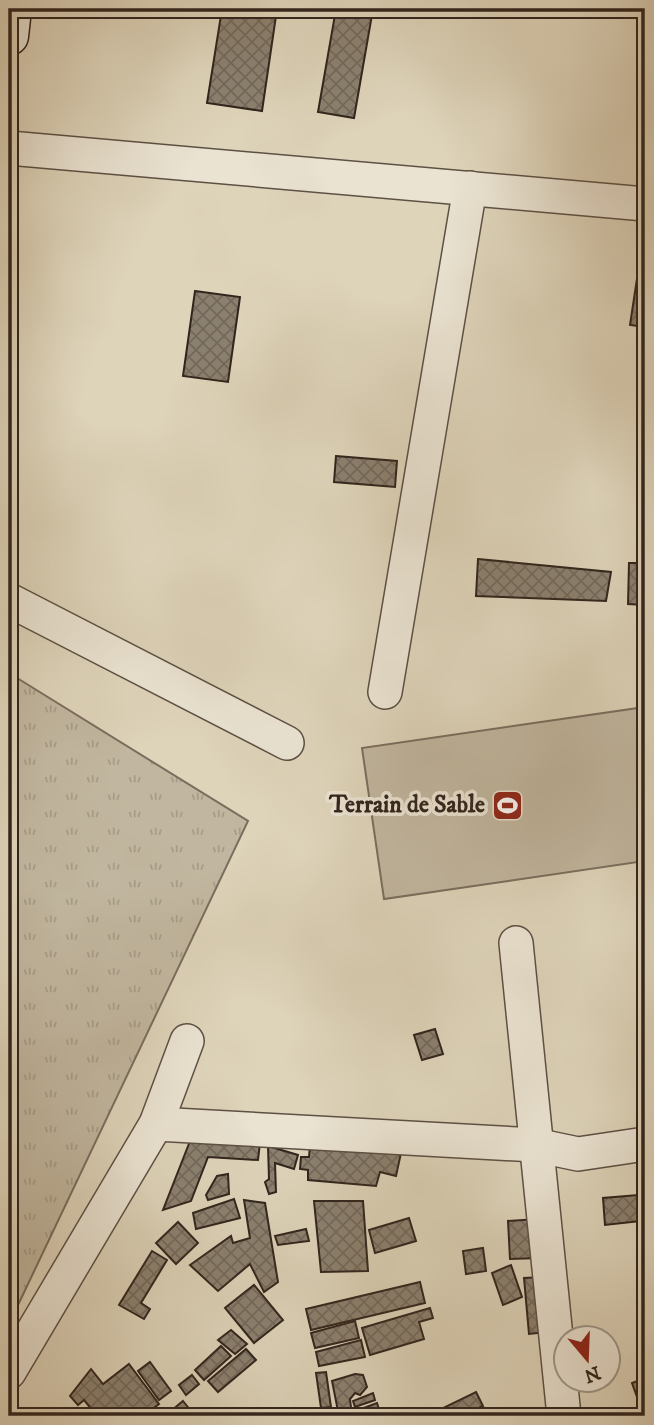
<svg xmlns="http://www.w3.org/2000/svg" width="654" height="1425" viewBox="0 0 654 1425" font-family="'IM FELL DW Pica',serif">
	<style>
		.grass { fill: url(#grass-tufts); stroke: #7a6d5e; stroke-width: 2 }
		.pitch { fill: #c1b69f; stroke: #7a6d5e; stroke-width: 2 }
		.building { fill: url(#building-cross-hatch); stroke: #32241d; stroke-width: 2 }
		.lines { fill: none; stroke-linecap: round; stroke-linejoin: round }
		.street-casing { stroke: #5d5044; stroke-width: 36 }
		.secondary-casing { stroke: #32241d; stroke-width: 41 }
		.street { stroke: #eae3d2; stroke-width: 33 }
		.secondary { stroke: #eae3d2; stroke-width: 38 }
		.labels { text-anchor: middle; dominant-baseline: central; stroke-width: 7; stroke-linejoin: round; paint-order: stroke }
		.poi-label { font-size: 24px; font-weight: bold; fill: #32241d; stroke: #eae3d2; text-anchor: end }
	</style>
	<defs>
		<pattern id="grass-tufts" width="24" height="20" patternUnits="userSpaceOnUse" patternTransform="scale(1.75)"><rect width="24" height="20" fill="#c1b69f"/><path d="M3 7l-1-3M5 7V3M7 7l1-3M15 17l-1-3M17 17v-4M19 17l1-3" fill="none" stroke="#a69c88"/></pattern>
		<pattern id="building-cross-hatch" width="8" height="8" patternUnits="userSpaceOnUse" patternTransform="scale(1.75)"><rect width="8" height="8" fill="#8b806f"/><path d="M0 0l8 8M0 8l8-8" fill="none" stroke="#72695b"/></pattern>
	</defs>
	<rect width="100%" height="100%" fill="#ded4ba"/>
	<filter id="stains"><feTurbulence type="fractalNoise" baseFrequency=".00286" numOctaves="4"/><feColorMatrix values="0 0 0 0 .2 0 0 0 0 .09 0 0 0 0 .02 0 0 0 .5 -.17"/></filter>
	<radialGradient id="worn" r=".72"><stop offset=".6" stop-color="#630" stop-opacity="0"/><stop offset="1" stop-color="#630" stop-opacity=".3"/></radialGradient>
	<polygon class="grass" points="9,673 248,821 9,1324"/>
	<polygon class="pitch" points="645,707 645,861 384,899 362,748"/>
	<g class="building">
		<polygon points="222,9 277,9 262,111 207,103"/>
		<polygon points="336,9 373,9 354,118 318,112"/>
		<polygon points="638,272 645,273 645,327 630,325"/>
		<polygon points="195,291 240,297 228,382 183,376"/>
		<polygon points="336,456 397,461 395,487 334,482"/>
		<polygon points="478,559 611,572 606,601 476,596"/>
		<polygon points="629,563 645,563 645,605 628,604"/>
		<polygon points="435,1029 443,1054 422,1060 414,1035"/>
		<polygon points="192,1136 260,1143 258,1160 208,1157 191,1201 163,1210"/>
		<polygon points="268,1146 298,1155 294,1169 275,1163 276,1192 269,1194 265,1182 269,1179"/>
		<polygon points="310,1146 401,1153 396,1176 380,1172 376,1186 308,1180 308,1170 300,1169 301,1157 309,1157"/>
		<polygon points="228,1174 229,1194 208,1200 206,1195 217,1176"/>
		<polygon points="638,1195 640,1221 605,1225 603,1198"/>
		<polygon points="234,1199 240,1218 196,1229 193,1213"/>
		<polygon points="244,1200 265,1203 278,1282 264,1292 250,1264 218,1291 190,1265 231,1236 233,1243 250,1238"/>
		<polygon points="314,1201 363,1201 368,1271 321,1272"/>
		<polygon points="409,1218 416,1241 375,1253 369,1230"/>
		<polygon points="538,1219 540,1258 510,1259 508,1221"/>
		<polygon points="178,1222 198,1243 176,1264 156,1243"/>
		<polygon points="306,1229 309,1241 278,1245 275,1236"/>
		<polygon points="483,1248 486,1271 466,1274 463,1251"/>
		<polygon points="152,1251 167,1260 141,1303 150,1309 144,1319 119,1305"/>
		<polygon points="511,1265 522,1297 503,1305 492,1273"/>
		<polygon points="542,1277 546,1332 529,1334 524,1278"/>
		<polygon points="420,1282 425,1303 311,1330 306,1309"/>
		<polygon points="254,1285 283,1320 254,1343 225,1308"/>
		<polygon points="430,1308 433,1318 419,1322 424,1339 370,1355 362,1328"/>
		<polygon points="355,1321 359,1338 315,1348 311,1333"/>
		<polygon points="231,1330 247,1344 235,1354 218,1340"/>
		<polygon points="361,1340 365,1357 319,1366 316,1352"/>
		<polygon points="221,1346 231,1356 204,1380 195,1370"/>
		<polygon points="246,1349 256,1360 218,1392 208,1381"/>
		<polygon points="150,1362 171,1391 159,1400 138,1371"/>
		<polygon points="129,1364 159,1404 143,1416 97,1416 84,1400 78,1405 70,1396 91,1369 103,1384"/>
		<polygon points="326,1372 331,1407 321,1408 316,1373"/>
		<polygon points="355,1374 363,1375 367,1387 360,1395 355,1393 350,1399 352,1416 339,1416 332,1381"/>
		<polygon points="192,1375 199,1384 186,1395 179,1385"/>
		<polygon points="645,1378 645,1394 637,1397 632,1383"/>
		<polygon points="476,1392 483,1406 461,1416 434,1416 433,1413"/>
		<polygon points="373,1393 375,1400 355,1407 353,1401"/>
		<polygon points="183,1401 195,1416 165,1416"/>
		<polygon points="377,1403 381,1416 357,1416 355,1411"/>
	</g>
	<g class="lines">
		<defs>
			<g id="street">
				<polyline points="9,148 645,204"/>
				<polyline points="9,600 287,743"/>
				<polyline points="385,692 470,188"/>
				<polyline points="516,943 564,1416"/>
				<polyline points="156,1124 535,1145 578,1154 645,1144"/>
				<polyline points="9,1372 156,1124 187,1041"/>
			</g>
			<polyline id="secondary" points="9,36 12,9"/>
		</defs>
		<use href="#street" class="street-casing"/>
		<use href="#secondary" class="secondary-casing"/>
		<use href="#street" class="street"/>
		<use href="#secondary" class="secondary"/>
	</g>
	<defs>
		<symbol id="stadium-square" viewBox="-11 -11 22 22"><rect x="-9" y="-9" width="18" height="18" rx="4" fill="#8f2418" stroke="#eae3d2"/><path d="M0-5a6.5 5 0 1 0 0 10a6.5 5 0 1 0 0-10ZM-3.5-1.8h7v3.6h-7Z" fill="#fff"/></symbol>
	</defs>
	<g fill-rule="evenodd">
		<use href="#stadium-square" x="490" y="788" width="35" height="35"/>
	</g>
	<g class="labels">
		<g class="poi-label">
			<text x="485" y="805">Terrain de Sable</text>
		</g>
	</g>
	<rect width="654" height="1425" fill="none" stroke="#ded4ba" stroke-width="35"/>
	<rect x="10" y="10" width="633" height="1404" fill="none" stroke="#32241d" stroke-width="3.5"/>
	<rect x="18" y="18" width="619" height="1390" fill="none" stroke="#32241d" stroke-width="2"/>
	<g transform="translate(587 1359) rotate(161)"><circle r="33" fill="#eae3d2" stroke="#a0978a" stroke-width="2"/>
	<path d="M0-5L12 26L0 18L-12 26Z" fill="#8f2418"/>
	<text y="-10" font-size="19" font-weight="bold" text-anchor="middle" fill="#32241d">N</text>
	</g>
	<rect width="100%" height="100%" filter="url(#stains)"/>
	<rect width="100%" height="100%" fill="url(#worn)"/>
</svg>
